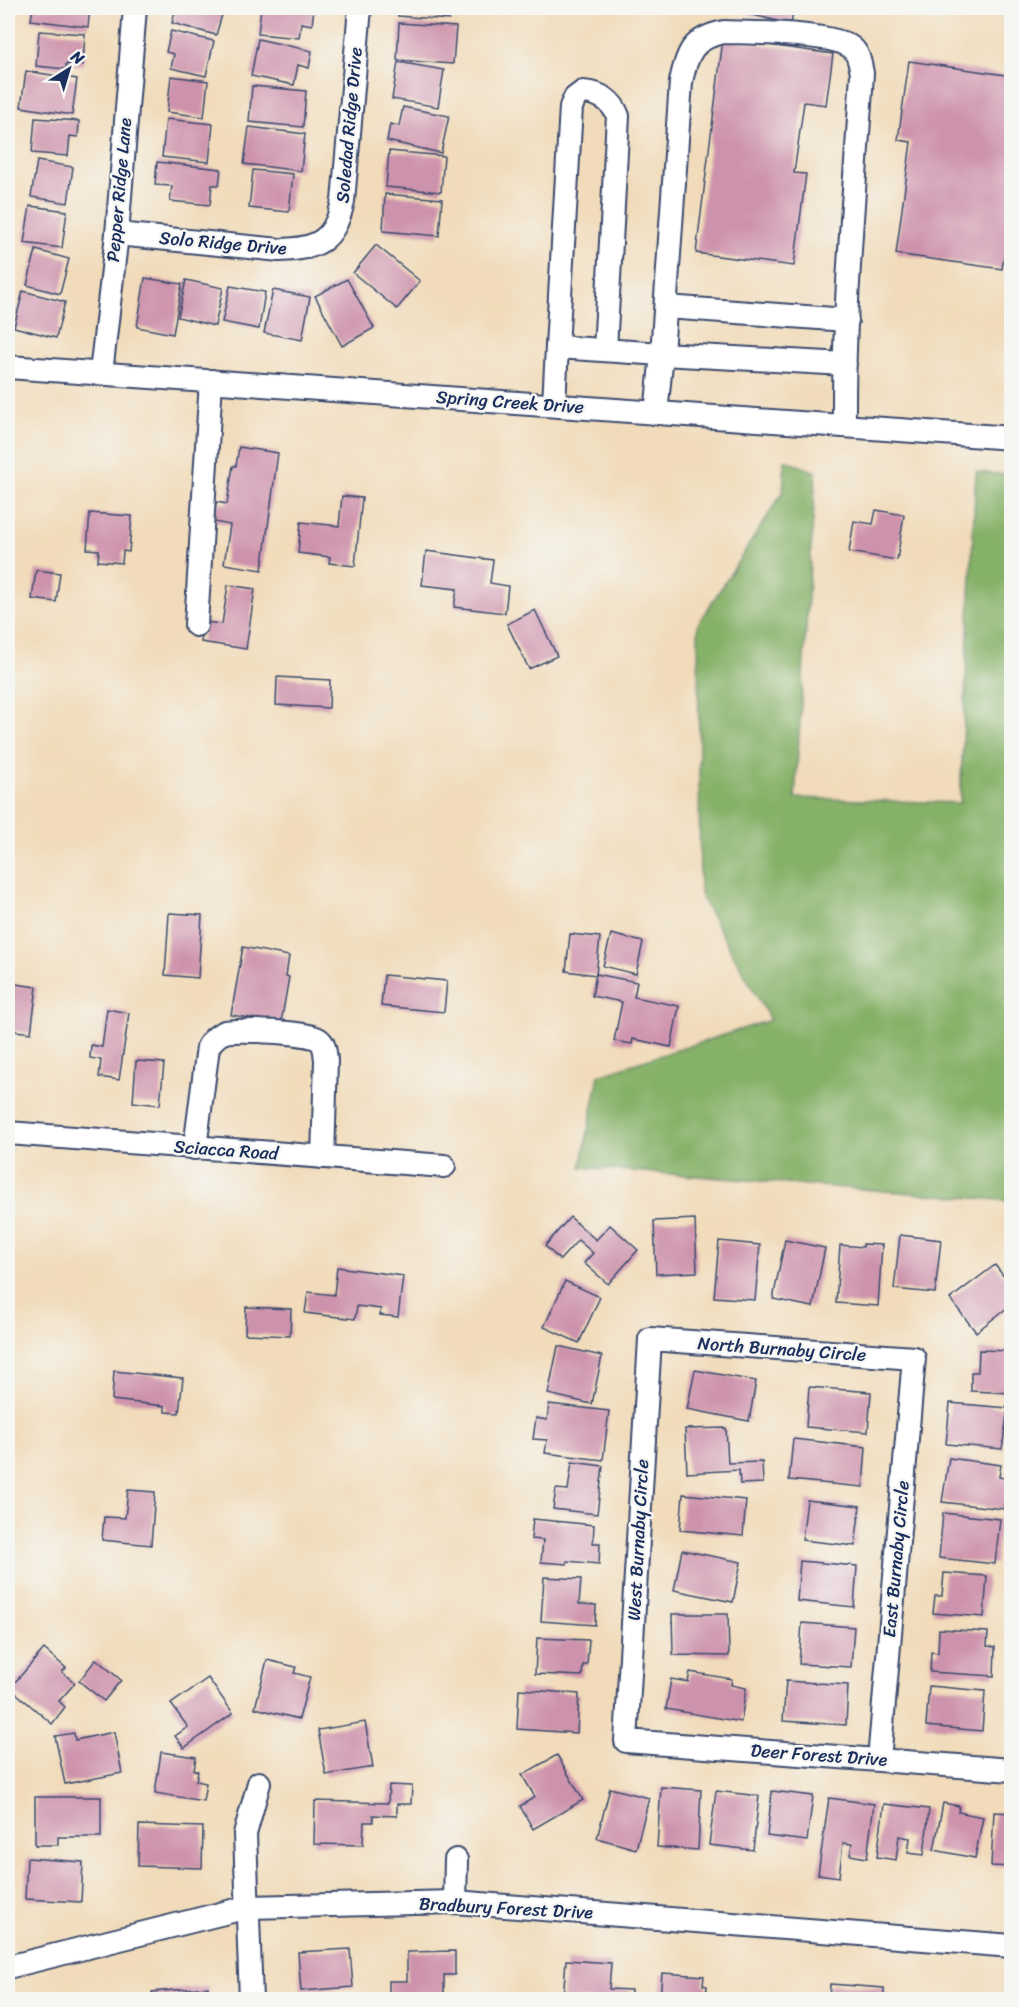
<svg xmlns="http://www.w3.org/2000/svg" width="1019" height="2007" viewBox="0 0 1019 2007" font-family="Sriracha,sans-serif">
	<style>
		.forest { fill: #86b168; stroke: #507063; stroke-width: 1.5 }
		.building { fill: #ce93ac }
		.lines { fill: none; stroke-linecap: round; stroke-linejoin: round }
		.minor-casing { stroke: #3b496c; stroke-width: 26 }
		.minor { stroke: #fff; stroke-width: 22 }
		.labels { text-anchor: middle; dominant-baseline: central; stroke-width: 5; stroke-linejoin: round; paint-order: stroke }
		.street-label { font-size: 18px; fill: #1b2f5e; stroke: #f6f6f2 }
	</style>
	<rect width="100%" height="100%" fill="#f6f6f2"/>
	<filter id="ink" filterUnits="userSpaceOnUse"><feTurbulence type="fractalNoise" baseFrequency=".0167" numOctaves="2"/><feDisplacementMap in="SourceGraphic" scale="12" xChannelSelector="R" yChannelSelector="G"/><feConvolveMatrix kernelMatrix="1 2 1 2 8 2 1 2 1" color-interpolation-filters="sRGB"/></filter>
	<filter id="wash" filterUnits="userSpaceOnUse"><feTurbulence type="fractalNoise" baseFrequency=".008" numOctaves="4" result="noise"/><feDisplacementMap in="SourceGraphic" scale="24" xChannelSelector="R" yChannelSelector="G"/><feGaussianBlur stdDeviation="1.35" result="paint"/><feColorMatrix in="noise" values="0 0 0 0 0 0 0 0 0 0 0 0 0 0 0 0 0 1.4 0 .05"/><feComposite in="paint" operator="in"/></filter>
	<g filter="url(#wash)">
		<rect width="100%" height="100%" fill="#f1dbba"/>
		<polygon class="forest" points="785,460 816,472 795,798 960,803 976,472 1011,475 1011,1201 581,1167 599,1075 770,1020 700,895 698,624 783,492"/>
		<g id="blocks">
			<g class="building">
				<polygon points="33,8 90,8 88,27 31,20"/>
				<polygon points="176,8 224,8 216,35 172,23"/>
				<polygon points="261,8 314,8 312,25 301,23 299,38 258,34"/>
				<polygon points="399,8 450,8 449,20 398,16"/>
				<polygon points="750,8 794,8 791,24 748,14"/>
				<polygon points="399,23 456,27 453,64 397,60"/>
				<polygon points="39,31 85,34 83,65 66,64 66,69 36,66"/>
				<polygon points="171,31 214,41 206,76 171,68 174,54 166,52"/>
				<polygon points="258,39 312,51 309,68 298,65 294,85 251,76"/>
				<polygon points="723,39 833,54 826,105 804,102 794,173 806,174 794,266 696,253"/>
				<polygon points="909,61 1012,76 1012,203 1002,269 896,254 911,142 898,140"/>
				<polygon points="398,62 444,70 438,107 392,99"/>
				<polygon points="26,71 77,79 72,115 21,107"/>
				<polygon points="171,76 208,81 204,117 167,112"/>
				<polygon points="252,86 306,91 303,127 249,122"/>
				<polygon points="403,107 449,116 441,153 387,141 390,124 399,126"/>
				<polygon points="35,118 79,121 78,137 70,136 68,156 32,153"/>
				<polygon points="166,119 213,124 209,162 162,157"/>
				<polygon points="249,127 305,134 301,171 244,164"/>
				<polygon points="389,151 444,156 441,192 386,187"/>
				<polygon points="37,161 73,167 68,203 31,197"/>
				<polygon points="157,162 221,169 219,185 212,185 210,205 170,201 172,186 155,185"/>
				<polygon points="253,170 293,174 289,212 249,208"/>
				<polygon points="385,194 442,199 439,236 383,231"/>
				<polygon points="30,206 67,211 62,248 24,243"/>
				<polygon points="376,245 420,281 397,309 353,273"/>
				<polygon points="36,250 69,259 60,294 27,285"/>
				<polygon points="145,278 182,284 173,334 137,327"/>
				<polygon points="347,279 374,328 342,346 315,296"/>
				<polygon points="186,280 223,288 215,326 178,317"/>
				<polygon points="230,286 265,292 259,329 222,322"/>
				<polygon points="273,290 310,297 302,340 264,333"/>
				<polygon points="23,291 65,302 56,338 14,327"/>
				<polygon points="239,447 278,453 262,570 224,564 230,525 214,522 216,502 227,504 233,466 236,466"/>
				<polygon points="342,496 362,498 355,566 329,563 330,557 298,553 301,522 339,526"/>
				<polygon points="876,510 904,515 897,560 849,552 854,521 873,524"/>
				<polygon points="90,513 132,516 129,552 123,551 122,563 98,561 99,550 87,549"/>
				<polygon points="426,551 493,560 490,583 508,586 505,613 454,607 457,589 422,585"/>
				<polygon points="36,570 60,573 56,602 32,599"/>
				<polygon points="228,585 255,589 246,649 201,642 204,622 222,624"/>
				<polygon points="535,610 557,656 529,669 507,624"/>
				<polygon points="277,677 330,680 329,708 276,705"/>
				<polygon points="169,913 202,915 198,978 165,975"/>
				<polygon points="570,934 600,937 596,975 566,971"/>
				<polygon points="611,934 643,942 636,974 603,966"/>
				<polygon points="243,947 289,956 286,976 289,977 281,1023 231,1015"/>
				<polygon points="596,974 637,982 634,997 679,1006 671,1047 633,1039 632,1044 614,1041 622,1002 592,996"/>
				<polygon points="384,975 447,981 444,1012 381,1006"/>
				<polygon points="8,983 37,987 31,1033 8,1030"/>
				<polygon points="107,1009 129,1013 119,1080 99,1077 101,1060 90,1058 91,1045 102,1047"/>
				<polygon points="136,1061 164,1063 160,1105 133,1102"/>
				<polygon points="570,1217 596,1240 610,1225 638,1250 608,1284 584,1263 593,1253 578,1240 560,1260 545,1246"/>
				<polygon points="695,1219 697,1272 656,1274 654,1221"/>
				<polygon points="900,1235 941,1240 935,1293 894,1289"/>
				<polygon points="785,1240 825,1248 813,1307 773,1299"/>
				<polygon points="719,1241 760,1245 755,1300 714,1297"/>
				<polygon points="863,1244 882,1245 878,1306 836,1303 840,1245 863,1247"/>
				<polygon points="995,1265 1012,1287 1012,1309 1009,1311 1007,1308 976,1332 950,1299"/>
				<polygon points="337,1267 403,1276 398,1317 380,1315 381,1309 357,1306 355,1319 305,1313 308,1292 334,1295"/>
				<polygon points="565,1281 600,1297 579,1343 544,1327"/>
				<polygon points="246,1307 291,1309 290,1336 245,1334"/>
				<polygon points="558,1346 602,1356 592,1404 548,1394"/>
				<polygon points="979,1350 1012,1351 1012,1393 971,1391 971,1372 978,1372"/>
				<polygon points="695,1370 756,1381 749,1421 687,1409"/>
				<polygon points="114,1371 183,1378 179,1413 165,1412 165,1406 112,1400"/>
				<polygon points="809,1387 871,1392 868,1432 806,1427"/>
				<polygon points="950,1403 1008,1408 1002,1449 946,1444"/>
				<polygon points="549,1404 609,1411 603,1460 545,1453 547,1440 533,1439 536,1418 547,1420"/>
				<polygon points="726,1428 728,1463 762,1462 763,1483 740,1484 739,1470 687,1473 685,1429"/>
				<polygon points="793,1439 866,1447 863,1487 789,1480"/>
				<polygon points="949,1458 1001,1465 999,1477 1008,1479 1004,1509 942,1502"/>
				<polygon points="572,1462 603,1466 597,1514 553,1509 556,1489 568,1490"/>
				<polygon points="128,1490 155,1492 151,1545 102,1540 104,1517 125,1518"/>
				<polygon points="683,1494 746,1500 743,1536 680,1530"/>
				<polygon points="807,1500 860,1506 855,1546 802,1540"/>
				<polygon points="943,1513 1000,1519 995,1564 939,1558"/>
				<polygon points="533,1519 594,1525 593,1543 600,1543 599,1564 567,1561 567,1564 541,1562 543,1540 531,1539"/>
				<polygon points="682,1550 741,1562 733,1602 674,1590"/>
				<polygon points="800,1561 857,1566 854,1607 797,1601"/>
				<polygon points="944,1573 987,1576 984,1617 933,1613 935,1596 942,1596"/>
				<polygon points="544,1577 581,1579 579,1604 596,1605 595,1625 541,1621"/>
				<polygon points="672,1614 728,1614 729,1656 673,1655"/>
				<polygon points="802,1623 854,1627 851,1667 799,1664"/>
				<polygon points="939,1629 988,1632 987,1646 995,1647 994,1676 930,1672 931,1652 938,1653"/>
				<polygon points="537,1638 589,1640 587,1665 583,1665 582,1676 535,1674"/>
				<polygon points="44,1649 66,1668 62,1672 75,1683 59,1701 65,1707 52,1724 10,1688"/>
				<polygon points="96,1659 121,1680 104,1701 79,1681"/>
				<polygon points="267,1660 296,1667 294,1673 310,1677 299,1719 255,1708"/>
				<polygon points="690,1672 732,1679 731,1685 746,1688 741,1722 666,1709 671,1679 688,1682"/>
				<polygon points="208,1678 233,1713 184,1748 175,1736 188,1727 171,1704"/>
				<polygon points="786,1681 848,1685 846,1725 783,1721"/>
				<polygon points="929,1686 985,1691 982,1731 926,1726"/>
				<polygon points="519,1689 579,1694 577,1733 517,1729"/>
				<polygon points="365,1722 373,1767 326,1775 318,1730"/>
				<polygon points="114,1732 122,1773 65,1784 55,1736 74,1733 75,1740"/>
				<polygon points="161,1752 196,1757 194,1770 198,1771 196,1781 206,1783 203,1801 155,1793"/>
				<polygon points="557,1755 583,1800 533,1829 520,1806 535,1797 522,1775"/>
				<polygon points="389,1785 412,1786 411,1804 397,1804 397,1816 373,1815 373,1822 364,1822 363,1845 314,1844 315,1801 388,1803"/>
				<polygon points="661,1787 701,1790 698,1850 657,1847"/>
				<polygon points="610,1788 649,1798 636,1849 597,1838"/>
				<polygon points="716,1791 759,1796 753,1850 709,1845"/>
				<polygon points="772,1791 813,1796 807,1841 767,1836"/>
				<polygon points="35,1797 101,1797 101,1837 58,1837 58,1845 35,1845"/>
				<polygon points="829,1798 874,1804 867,1858 850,1855 852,1844 843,1843 839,1877 818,1874"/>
				<polygon points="943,1803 959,1806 958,1812 983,1817 975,1858 934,1850"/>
				<polygon points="884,1804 929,1809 924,1855 908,1853 910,1838 899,1836 896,1860 877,1857"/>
				<polygon points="994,1812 1012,1813 1012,1867 991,1866"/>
				<polygon points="139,1825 203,1827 202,1868 138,1866"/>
				<polygon points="27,1858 83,1862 81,1902 25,1899"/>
				<polygon points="350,1949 353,1987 301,1991 298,1952"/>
				<polygon points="455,1951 455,1975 444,1975 444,1997 389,1998 389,1981 407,1981 407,1952"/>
				<polygon points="566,1960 611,1963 609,1989 631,1990 630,2000 563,2000"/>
				<polygon points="662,1973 704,1976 703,1985 707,1986 706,2000 660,2000"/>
				<polygon points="830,1984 884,1988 884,2000 829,2000"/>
				<polygon points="208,1987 209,2000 153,2000 152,1992"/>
			</g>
		</g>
	</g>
	<g filter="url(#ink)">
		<use href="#blocks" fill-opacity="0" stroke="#3b496c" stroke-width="1.5"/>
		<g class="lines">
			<defs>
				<g id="minor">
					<path d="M117,234L280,250C319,249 335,240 343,201L360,8"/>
					<polyline points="666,307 847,320"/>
					<path d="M557,347L571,107L575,98L583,92C599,93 612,100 618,116L605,350"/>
					<polyline points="8,367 1012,438"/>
					<polyline points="101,373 117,234 135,8"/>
					<polyline points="554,405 557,347 662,354 656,413"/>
					<path d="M844,426C843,308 855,190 862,73C860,64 859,54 852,48C834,32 750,33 724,32C693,38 687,52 681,82L662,354L845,364"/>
					<polyline points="196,625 211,381"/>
					<polyline points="8,1133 444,1166"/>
					<path d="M195,1148L208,1047C212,1040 217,1035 225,1032C238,1029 307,1032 318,1039C325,1043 325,1053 326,1060L323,1157"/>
					<polyline points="879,1760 914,1358 650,1339 626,1741 1012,1770"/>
					<polyline points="455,1902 456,1860"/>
					<polyline points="8,1967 248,1907 455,1902 1012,1946"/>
					<polyline points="251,2000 245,1834 259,1783"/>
				</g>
			</defs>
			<use href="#minor" class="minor-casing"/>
			<use href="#minor" class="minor"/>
		</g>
	</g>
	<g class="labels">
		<g class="street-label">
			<text transform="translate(349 125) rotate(-85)">Soledad Ridge Drive</text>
			<text transform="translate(119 190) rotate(-85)">Pepper Ridge Lane</text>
			<text transform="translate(223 243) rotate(5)">Solo Ridge Drive</text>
			<text transform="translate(510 402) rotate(4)">Spring Creek Drive</text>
			<text transform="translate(226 1150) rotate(4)">Sciacca Road</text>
			<text transform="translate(782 1349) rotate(4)">North Burnaby Circle</text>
			<text transform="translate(638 1540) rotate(-87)">West Burnaby Circle</text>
			<text transform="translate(896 1559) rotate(-85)">East Burnaby Circle</text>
			<text transform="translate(819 1755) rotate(4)">Deer Forest Drive</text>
			<text transform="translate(506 1908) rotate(3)">Bradbury Forest Drive</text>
		</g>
	</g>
	<rect width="1019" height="2007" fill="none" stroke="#f6f6f2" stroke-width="30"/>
	<g transform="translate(69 69) rotate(37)" stroke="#f6f6f2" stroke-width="4.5" paint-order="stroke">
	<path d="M0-4.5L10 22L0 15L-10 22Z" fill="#1b2f5e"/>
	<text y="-9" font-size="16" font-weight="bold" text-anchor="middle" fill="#1b2f5e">N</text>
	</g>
</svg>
